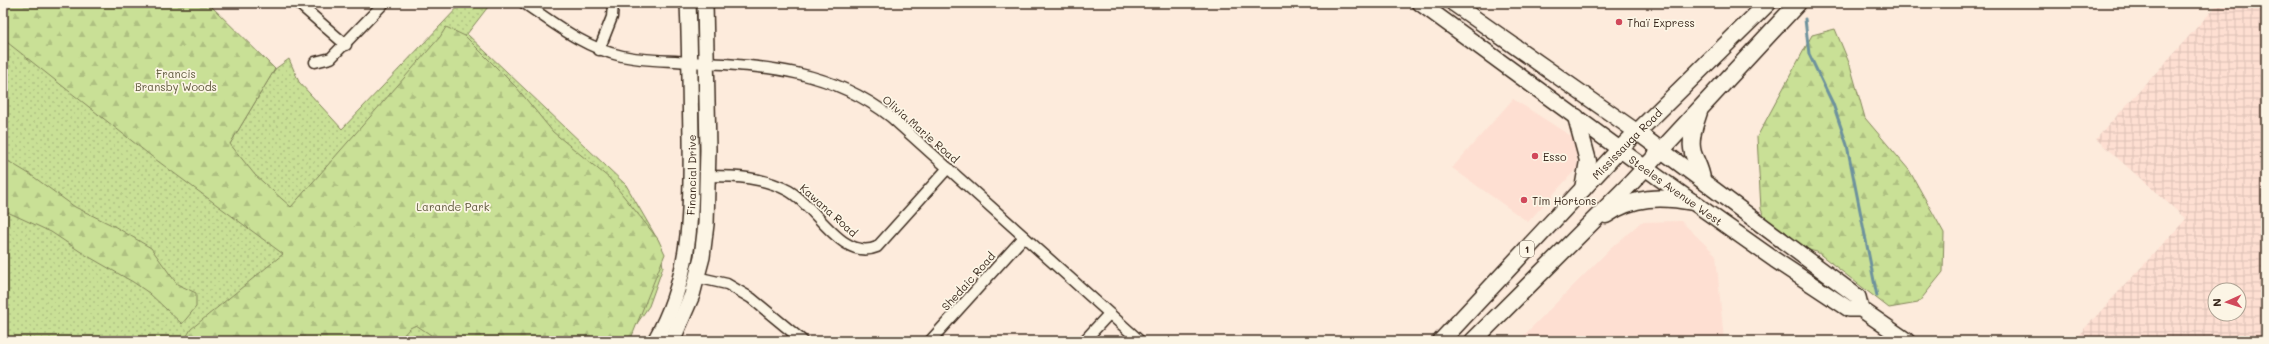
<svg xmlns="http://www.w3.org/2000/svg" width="2269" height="344" viewBox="0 0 2269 344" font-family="Mali,sans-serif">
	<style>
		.built { fill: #fedfd2 }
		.industrial { fill: url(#industrial-grid); fill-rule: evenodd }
		.grass { fill: url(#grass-dots); stroke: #82855a }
		.forest { fill: url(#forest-firs); stroke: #82855a }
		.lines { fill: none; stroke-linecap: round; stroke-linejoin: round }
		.stream { stroke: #6d929d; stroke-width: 3 }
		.street-casing { stroke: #3b2a1e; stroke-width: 13 }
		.secondary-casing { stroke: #3b2a1e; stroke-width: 18 }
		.primary-casing { stroke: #3b2a1e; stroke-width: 19 }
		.street { stroke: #fcf5e5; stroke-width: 10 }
		.secondary { stroke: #fcf5e5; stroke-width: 15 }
		.primary { stroke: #fcf5e5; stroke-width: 16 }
		.poi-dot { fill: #d1495b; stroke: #fcf5e5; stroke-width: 1.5 }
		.labels { text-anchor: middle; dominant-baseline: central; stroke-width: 3.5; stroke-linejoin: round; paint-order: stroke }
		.shield { fill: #fcf5e5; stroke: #75675a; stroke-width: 1 }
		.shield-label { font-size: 10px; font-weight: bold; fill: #3b2a1e }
		.poi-label { font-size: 11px; fill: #3b2a1e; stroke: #fcf5e5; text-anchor: start }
		.park-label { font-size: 11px; fill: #5e583c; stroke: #fcf5e5 }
		.street-label { font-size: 11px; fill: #3b2a1e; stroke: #fcf5e5 }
	</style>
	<defs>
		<pattern id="industrial-grid" width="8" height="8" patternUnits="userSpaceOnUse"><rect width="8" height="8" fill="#fedfd2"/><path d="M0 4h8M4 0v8" fill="none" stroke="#dbc0b4"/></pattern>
		<pattern id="grass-dots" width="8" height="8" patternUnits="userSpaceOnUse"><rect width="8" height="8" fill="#c9e096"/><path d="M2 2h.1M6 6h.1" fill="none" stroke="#aec081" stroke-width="1.8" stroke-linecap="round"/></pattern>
		<pattern id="forest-firs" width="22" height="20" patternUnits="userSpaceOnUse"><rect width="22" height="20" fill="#c9e096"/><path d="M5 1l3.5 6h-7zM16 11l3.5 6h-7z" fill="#aec081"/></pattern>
	</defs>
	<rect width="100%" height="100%" fill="#fdebdc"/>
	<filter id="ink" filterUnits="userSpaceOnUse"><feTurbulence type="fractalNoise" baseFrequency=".025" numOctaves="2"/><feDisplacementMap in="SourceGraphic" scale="8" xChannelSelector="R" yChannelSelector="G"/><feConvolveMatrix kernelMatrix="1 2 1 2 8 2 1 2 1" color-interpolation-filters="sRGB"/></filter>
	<g filter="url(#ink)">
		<g class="built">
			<polygon points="1513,99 1574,138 1578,167 1528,222 1452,168"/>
			<polygon points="1681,221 1716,255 1724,341 1518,341 1609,250 1641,222"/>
		</g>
		<path class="industrial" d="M2219,3H2266V341H2073L2186,219L2096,139ZM2215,290H2239V314H2215Z"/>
		<polygon class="grass" points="462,3 491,3 467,34 626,185 659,242 663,267 649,306 625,341 416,341 405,334 398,341 209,341 274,261 195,341 3,341 3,37 230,144 275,69 289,59 299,82 342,129"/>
		<g class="forest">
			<polygon points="3,3 208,3 275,69 230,144 255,175 291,207 440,37 446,27 465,36 517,88 553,132 609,178 658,239 665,254 630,341 440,341 416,325 410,328 398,341 184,341 191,329 283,254 151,156 3,39"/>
			<polygon points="1835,29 1850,65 1865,118 1909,170 1944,233 1943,272 1918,303 1889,308 1817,252 1801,248 1785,231 1767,225 1761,209 1757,137 1812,35"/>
			<polygon points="3,158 31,175 75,207 114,226 151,248 177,284 196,293 196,307 182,324 149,293 133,282 84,254 51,232 3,210"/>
		</g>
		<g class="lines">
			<g class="stream">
				<polyline points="1805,19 1809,54 1833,104 1847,145 1877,296"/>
				<polyline points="1873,339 1874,341"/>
			</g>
			<defs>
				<g id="street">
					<polyline points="298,3 346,45"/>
					<path d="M524,3C555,24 585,48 622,56C644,61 668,60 691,62C765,66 830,69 891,117L1140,341"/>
					<polyline points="599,50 612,17 613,3"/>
					<polyline points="315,62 331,58 384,3"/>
					<path d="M708,176C736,176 763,177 789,191C816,206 842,262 877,247L948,168"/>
					<polyline points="696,277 727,284 751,298 803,341"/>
					<polyline points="930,341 1024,237"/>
					<polyline points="1084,341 1109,314"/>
				</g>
				<g id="secondary">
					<path id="s1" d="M1420,3L1659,178L1775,260L1849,309H1861L1907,341"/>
					<polyline points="1453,3 1637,132 1858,297 1861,309"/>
					<path id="s2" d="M655,341C692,277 692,208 691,137C690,92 690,48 688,3"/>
					<polyline points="672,341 692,295 702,257 706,224 708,150 705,3"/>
				</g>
				<g id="primary">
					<path d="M1699,112C1695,124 1689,140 1693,153C1696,162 1701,169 1702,179"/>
					<polyline points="1576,117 1588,161 1583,189"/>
					<path d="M1606,215C1633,196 1662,196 1693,202"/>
					<path id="s3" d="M1441,341L1620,149L1768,3"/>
					<polyline points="1473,341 1632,182 1798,3"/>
				</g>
			</defs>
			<use href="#street" class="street-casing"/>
			<use href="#secondary" class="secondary-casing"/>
			<use href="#primary" class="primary-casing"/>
			<use href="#street" class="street"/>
			<use href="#secondary" class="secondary"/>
			<use href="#primary" class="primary"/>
		</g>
	</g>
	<g class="poi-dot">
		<circle cx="1619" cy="22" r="4"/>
		<circle cx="1535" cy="156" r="4"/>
		<circle cx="1524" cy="200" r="4"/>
	</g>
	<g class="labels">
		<rect class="shield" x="1520" y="241" width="14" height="16" rx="3"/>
		<g class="shield-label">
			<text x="1527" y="249">1</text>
		</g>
		<g class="poi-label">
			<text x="1627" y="22">Thaï Express</text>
			<text x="1543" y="156">Esso</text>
			<text x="1532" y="200">Tim Hortons</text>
		</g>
		<g class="park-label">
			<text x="176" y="73">Francis<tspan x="176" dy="13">Bransby Woods</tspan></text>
			<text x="453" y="206">Larande Park</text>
		</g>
		<g class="street-label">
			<text transform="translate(921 129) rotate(41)">Olivia Marie Road</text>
			<text stroke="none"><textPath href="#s3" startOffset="271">Mississauga Road</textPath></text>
			<text stroke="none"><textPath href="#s2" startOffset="172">Financial Drive</textPath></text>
			<text stroke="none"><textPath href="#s1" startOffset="317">Steeles Avenue West</textPath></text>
			<text transform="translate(829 210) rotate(42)">Kawana Road</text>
			<text transform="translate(968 281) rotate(-48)">Shedaic Road</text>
		</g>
	</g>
	<rect width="2269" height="344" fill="none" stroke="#fcf5e5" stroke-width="16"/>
	<rect x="8" y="8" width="2253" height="328" fill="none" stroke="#3b2a1e" stroke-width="1.5" filter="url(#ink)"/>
	<g transform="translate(2227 302) rotate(267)"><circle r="19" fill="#fcf5e5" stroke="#afa495"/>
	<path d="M0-3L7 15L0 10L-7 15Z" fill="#d1495b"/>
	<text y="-6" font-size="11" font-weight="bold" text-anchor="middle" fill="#3b2a1e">N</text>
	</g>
</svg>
